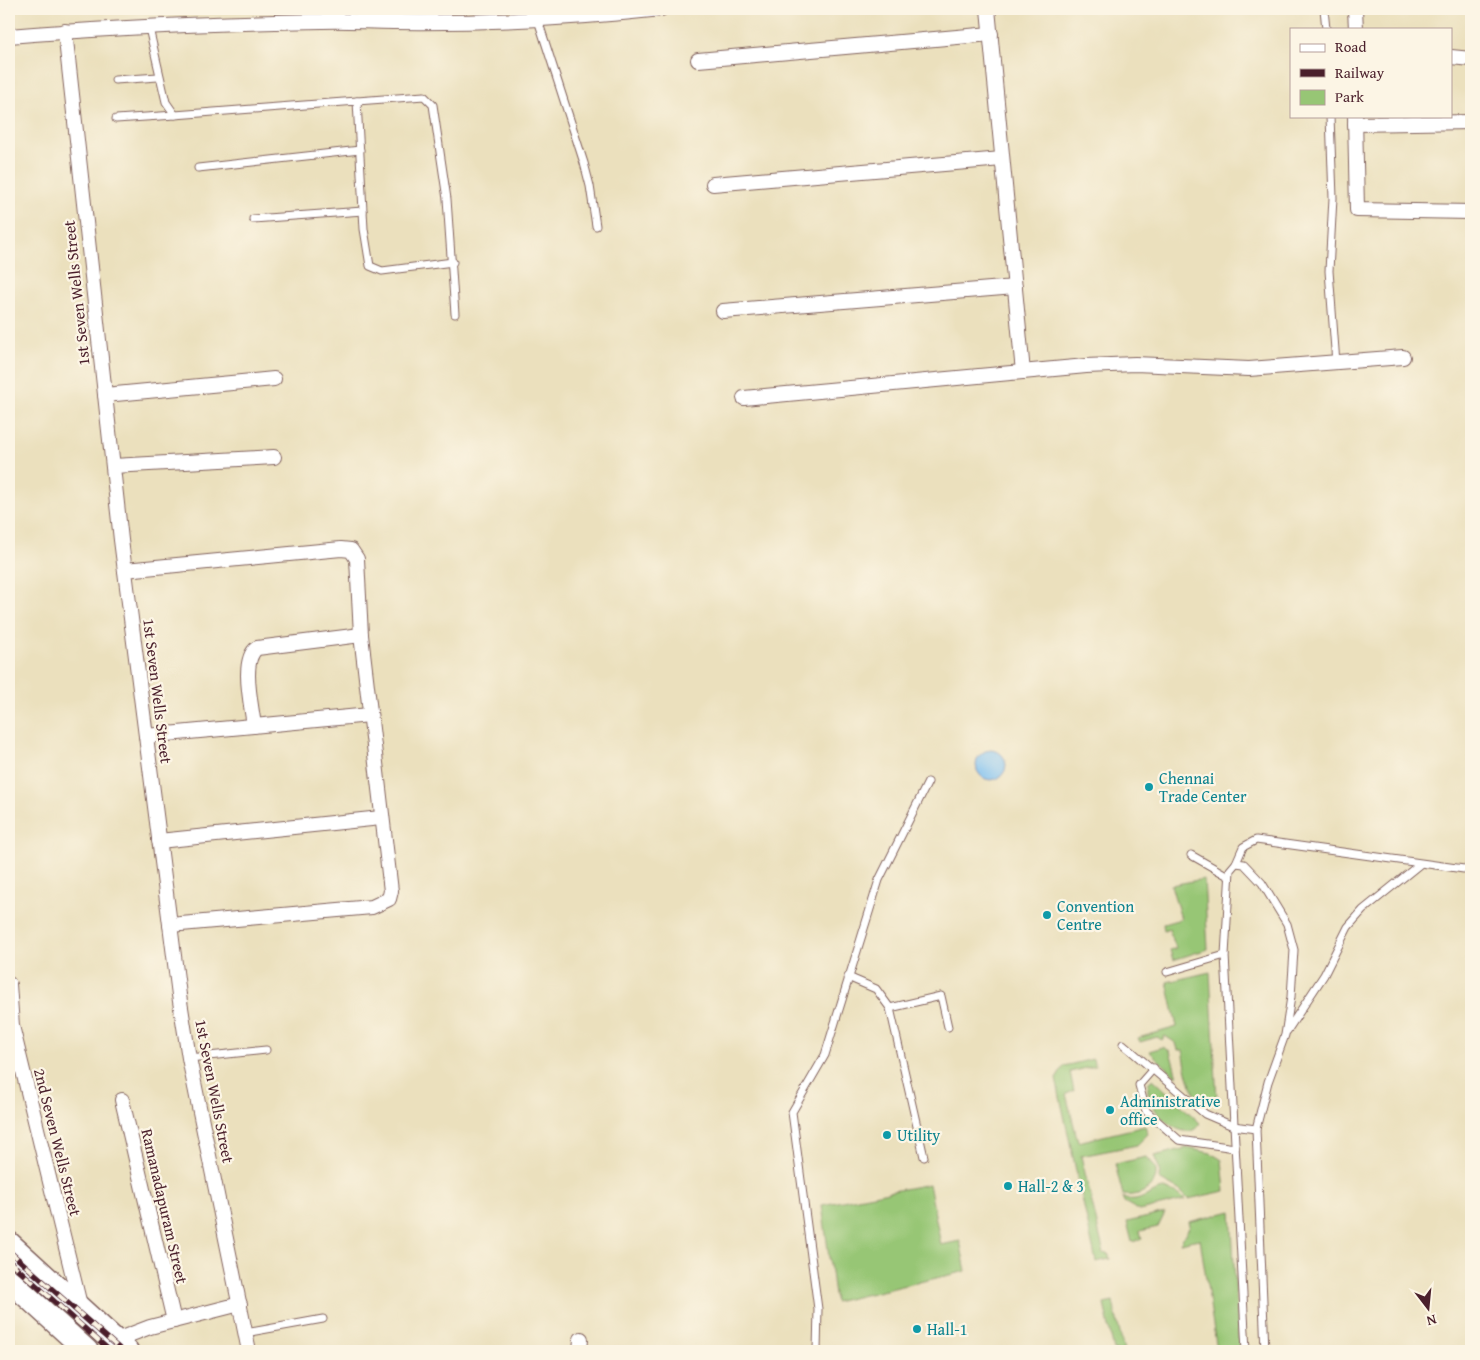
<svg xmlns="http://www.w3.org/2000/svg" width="1480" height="1360" viewBox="0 0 1480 1360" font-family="'Gentium Book Plus',serif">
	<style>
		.green { fill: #97c675; stroke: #707250 }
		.water { fill: #7bbff1; stroke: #626f8e }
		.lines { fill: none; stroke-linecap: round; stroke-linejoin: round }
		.lane-casing { stroke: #82635e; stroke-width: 9 }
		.street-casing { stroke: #82635e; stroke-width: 16 }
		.primary-casing { stroke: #82635e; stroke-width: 25 }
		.lane { stroke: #fff; stroke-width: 7 }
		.street { stroke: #fff; stroke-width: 14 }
		.primary { stroke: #fff; stroke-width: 22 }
		.rail-casing { stroke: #4a1f2b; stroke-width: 5.5 }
		.rail { stroke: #fcf5e5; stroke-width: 4; stroke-dasharray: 11; stroke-linecap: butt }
		.culture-dot { fill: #0f9aa8; stroke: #fcf5e5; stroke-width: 2 }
		.labels { text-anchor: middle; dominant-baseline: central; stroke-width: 4.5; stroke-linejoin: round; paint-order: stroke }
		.street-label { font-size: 16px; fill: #4a1f2b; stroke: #fcf5e5 }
		.culture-label { font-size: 16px; fill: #0d838f; stroke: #fcf5e5; text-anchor: start }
	</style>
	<rect width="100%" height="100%" fill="#fcf5e5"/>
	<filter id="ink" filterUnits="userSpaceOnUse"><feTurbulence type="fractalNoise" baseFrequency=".02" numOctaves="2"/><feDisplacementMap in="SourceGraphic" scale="10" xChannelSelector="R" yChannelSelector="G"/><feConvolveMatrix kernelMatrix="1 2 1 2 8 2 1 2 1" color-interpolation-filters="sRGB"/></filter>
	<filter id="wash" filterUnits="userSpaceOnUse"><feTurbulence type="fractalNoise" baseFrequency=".0096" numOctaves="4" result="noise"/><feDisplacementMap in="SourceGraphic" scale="20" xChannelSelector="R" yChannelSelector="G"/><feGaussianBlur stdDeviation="1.12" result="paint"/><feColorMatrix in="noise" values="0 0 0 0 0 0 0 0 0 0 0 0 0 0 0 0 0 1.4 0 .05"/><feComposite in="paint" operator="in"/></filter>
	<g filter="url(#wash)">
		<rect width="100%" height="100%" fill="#ebe0bd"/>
		<g class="green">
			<polygon points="1204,879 1208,949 1173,960 1170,950 1176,948 1169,929 1164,931 1163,924 1181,919 1171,885"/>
			<path d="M1210,972L1217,1100C1191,1114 1186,1066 1183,1050H1178L1176,1043L1165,1036L1162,1040L1157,1037L1140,1042L1138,1038L1177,1027L1167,982Z"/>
			<polygon points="1163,1047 1170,1051 1177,1077 1149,1051"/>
			<polygon points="1093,1059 1095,1066 1070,1072 1074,1091 1066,1094 1078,1142 1145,1126 1148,1134 1137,1145 1081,1156 1104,1254 1108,1253 1110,1259 1096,1262 1056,1079 1064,1066"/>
			<path d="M1153,1079L1200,1123C1187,1149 1140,1107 1149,1082Z"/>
			<polygon points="1187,1148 1211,1153 1222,1160 1225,1191 1188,1199 1179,1190 1159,1179 1160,1170 1154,1156"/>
			<path d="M1146,1157C1169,1173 1149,1199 1123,1195L1115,1164Z"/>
			<polygon points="929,1184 941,1245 960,1241 966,1271 835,1302 822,1205"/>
			<path d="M1164,1189L1178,1194L1185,1200L1140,1211L1124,1202L1122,1197C1137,1207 1149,1191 1164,1189Z"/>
			<polygon points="1231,1211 1239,1351 1217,1351 1200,1239 1180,1243 1190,1226 1189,1222"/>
			<polygon points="1165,1213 1158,1227 1140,1231 1142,1239 1132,1242 1127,1222"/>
			<polygon points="1113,1302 1124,1351 1114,1351 1104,1304"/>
		</g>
		<circle class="water" cx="991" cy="765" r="15"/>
	</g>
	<g filter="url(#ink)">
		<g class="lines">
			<defs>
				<g id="lane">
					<polyline points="1324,9 1326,29"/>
					<polyline points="538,20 584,163 590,186 596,226"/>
					<polyline points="149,28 166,102 175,115 357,101 364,229 370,266 382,271 453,262"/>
					<polyline points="115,80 158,77"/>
					<polyline points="357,101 424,96 433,105 447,199 455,314"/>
					<polyline points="1330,116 1333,198 1329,271 1336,363"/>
					<polyline points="116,119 175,115"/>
					<polyline points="198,168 360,150"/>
					<polyline points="253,219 363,211"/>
					<polyline points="1191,855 1228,876"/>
					<polyline points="1236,863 1244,864 1262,883 1287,924 1294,950 1291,997 1285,1035 1268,1082 1256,1129 1265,1351"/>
					<polyline points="1167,972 1225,955"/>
					<polyline points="848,977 876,989 890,1008 941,996 948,1027"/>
					<polyline points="890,1008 924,1157"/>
					<polyline points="1287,1031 1324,975 1348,927 1363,910 1420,864"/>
					<polyline points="1123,1044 1205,1114 1233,1126 1256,1129"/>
					<polyline points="189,1058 266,1050"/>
					<polyline points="1154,1068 1139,1085 1146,1111 1179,1140 1235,1148"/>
					<polyline points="245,1333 323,1319"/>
					<polyline points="817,1351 818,1309 792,1112 825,1055 879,880 928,782"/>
					<polyline points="1246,1351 1225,955 1230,870 1236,863 1243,847 1256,840 1471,870"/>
				</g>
				<g id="street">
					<polyline points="988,9 1023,372"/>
					<polyline points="1355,9 1356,29"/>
					<polyline points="394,22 396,9"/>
					<polyline points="65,31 121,540 179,995 189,1058 249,1351"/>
					<path d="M9,36C112,27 218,23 322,21C346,20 370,22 394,22C483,23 572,19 661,9"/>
					<polyline points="1451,57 1471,59"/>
					<polyline points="698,60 991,34"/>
					<polyline points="1355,116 1357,210 1471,212"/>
					<polyline points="1355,124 1471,122"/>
					<polyline points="713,184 1002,159"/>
					<polyline points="723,311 1015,287"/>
					<polyline points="105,395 274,379"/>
					<polyline points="744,398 1086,366 1135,364 1249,369 1403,357"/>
					<polyline points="113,466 274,457"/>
					<polyline points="125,570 341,549 351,550 357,559 361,635 391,891 389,899 372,907 170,925"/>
					<path d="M254,726C252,707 240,660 257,648L361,635"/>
					<polyline points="146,736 370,715"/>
					<polyline points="159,841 381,818"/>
					<polyline points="9,984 12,1026 80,1305"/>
					<polyline points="122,1100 174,1321"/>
					<polyline points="116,1340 150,1327 240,1304"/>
					<polyline points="580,1351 581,1339"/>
				</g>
				<g id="primary">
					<polyline points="9,1243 127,1351"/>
					<polyline points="9,1280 87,1351"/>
				</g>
			</defs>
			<use href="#lane" class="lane-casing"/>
			<use href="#street" class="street-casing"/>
			<use href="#primary" class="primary-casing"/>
			<use href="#lane" class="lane"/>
			<use href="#street" class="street"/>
			<use href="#primary" class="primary"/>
			<defs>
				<g id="rail">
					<polyline points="9,1251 122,1351"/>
					<polyline points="9,1261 110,1351"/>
				</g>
			</defs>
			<use href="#rail" class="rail-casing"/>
			<use href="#rail" class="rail"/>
		</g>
	</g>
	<g class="culture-dot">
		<circle cx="1149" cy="787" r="5"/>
		<circle cx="1047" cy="915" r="5"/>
		<circle cx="1110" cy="1110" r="5"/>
		<circle cx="887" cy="1135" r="5"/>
		<circle cx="1008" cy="1186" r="5"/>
		<circle cx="917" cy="1329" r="5"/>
	</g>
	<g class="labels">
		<g class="street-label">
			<text transform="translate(76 293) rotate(-96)">1st Seven Wells Street</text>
			<text transform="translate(158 691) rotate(83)">1st Seven Wells Street</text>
			<text transform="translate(215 1091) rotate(79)">1st Seven Wells Street</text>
			<text transform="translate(58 1142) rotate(76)">2nd Seven Wells Street</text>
			<text transform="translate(165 1206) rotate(77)">Ramanadapuram Street</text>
		</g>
		<g class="culture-label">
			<text x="1159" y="778">Chennai<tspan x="1159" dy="18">Trade Center</tspan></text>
			<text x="1057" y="906">Convention<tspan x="1057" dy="18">Centre</tspan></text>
			<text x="1120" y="1101">Administrative<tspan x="1120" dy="18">office</tspan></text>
			<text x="897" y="1135">Utility</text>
			<text x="1018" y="1186">Hall-2 &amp; 3</text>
			<text x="927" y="1329">Hall-1</text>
		</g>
	</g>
	<rect width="1480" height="1360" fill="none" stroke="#fcf5e5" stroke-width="30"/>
	<rect x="1290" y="28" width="162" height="90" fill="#fcf5e5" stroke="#b59f9b"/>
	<rect x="1300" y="44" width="25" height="8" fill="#ffffff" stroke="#b59f9b"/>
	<text x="1335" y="52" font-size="15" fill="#4a1f2b">Road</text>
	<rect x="1300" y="69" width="25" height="8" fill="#4a1f2b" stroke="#b59f9b"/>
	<text x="1335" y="78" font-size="15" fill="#4a1f2b">Railway</text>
	<rect x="1300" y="90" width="25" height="15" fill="#97c675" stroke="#b59f9b"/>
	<text x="1335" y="102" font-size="15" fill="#4a1f2b">Park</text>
	<g transform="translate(1428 1308) rotate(164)" stroke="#fcf5e5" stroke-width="4" paint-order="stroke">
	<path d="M0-4L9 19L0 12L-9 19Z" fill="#4a1f2b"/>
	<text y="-8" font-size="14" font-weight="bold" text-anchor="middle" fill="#4a1f2b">N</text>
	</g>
</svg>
